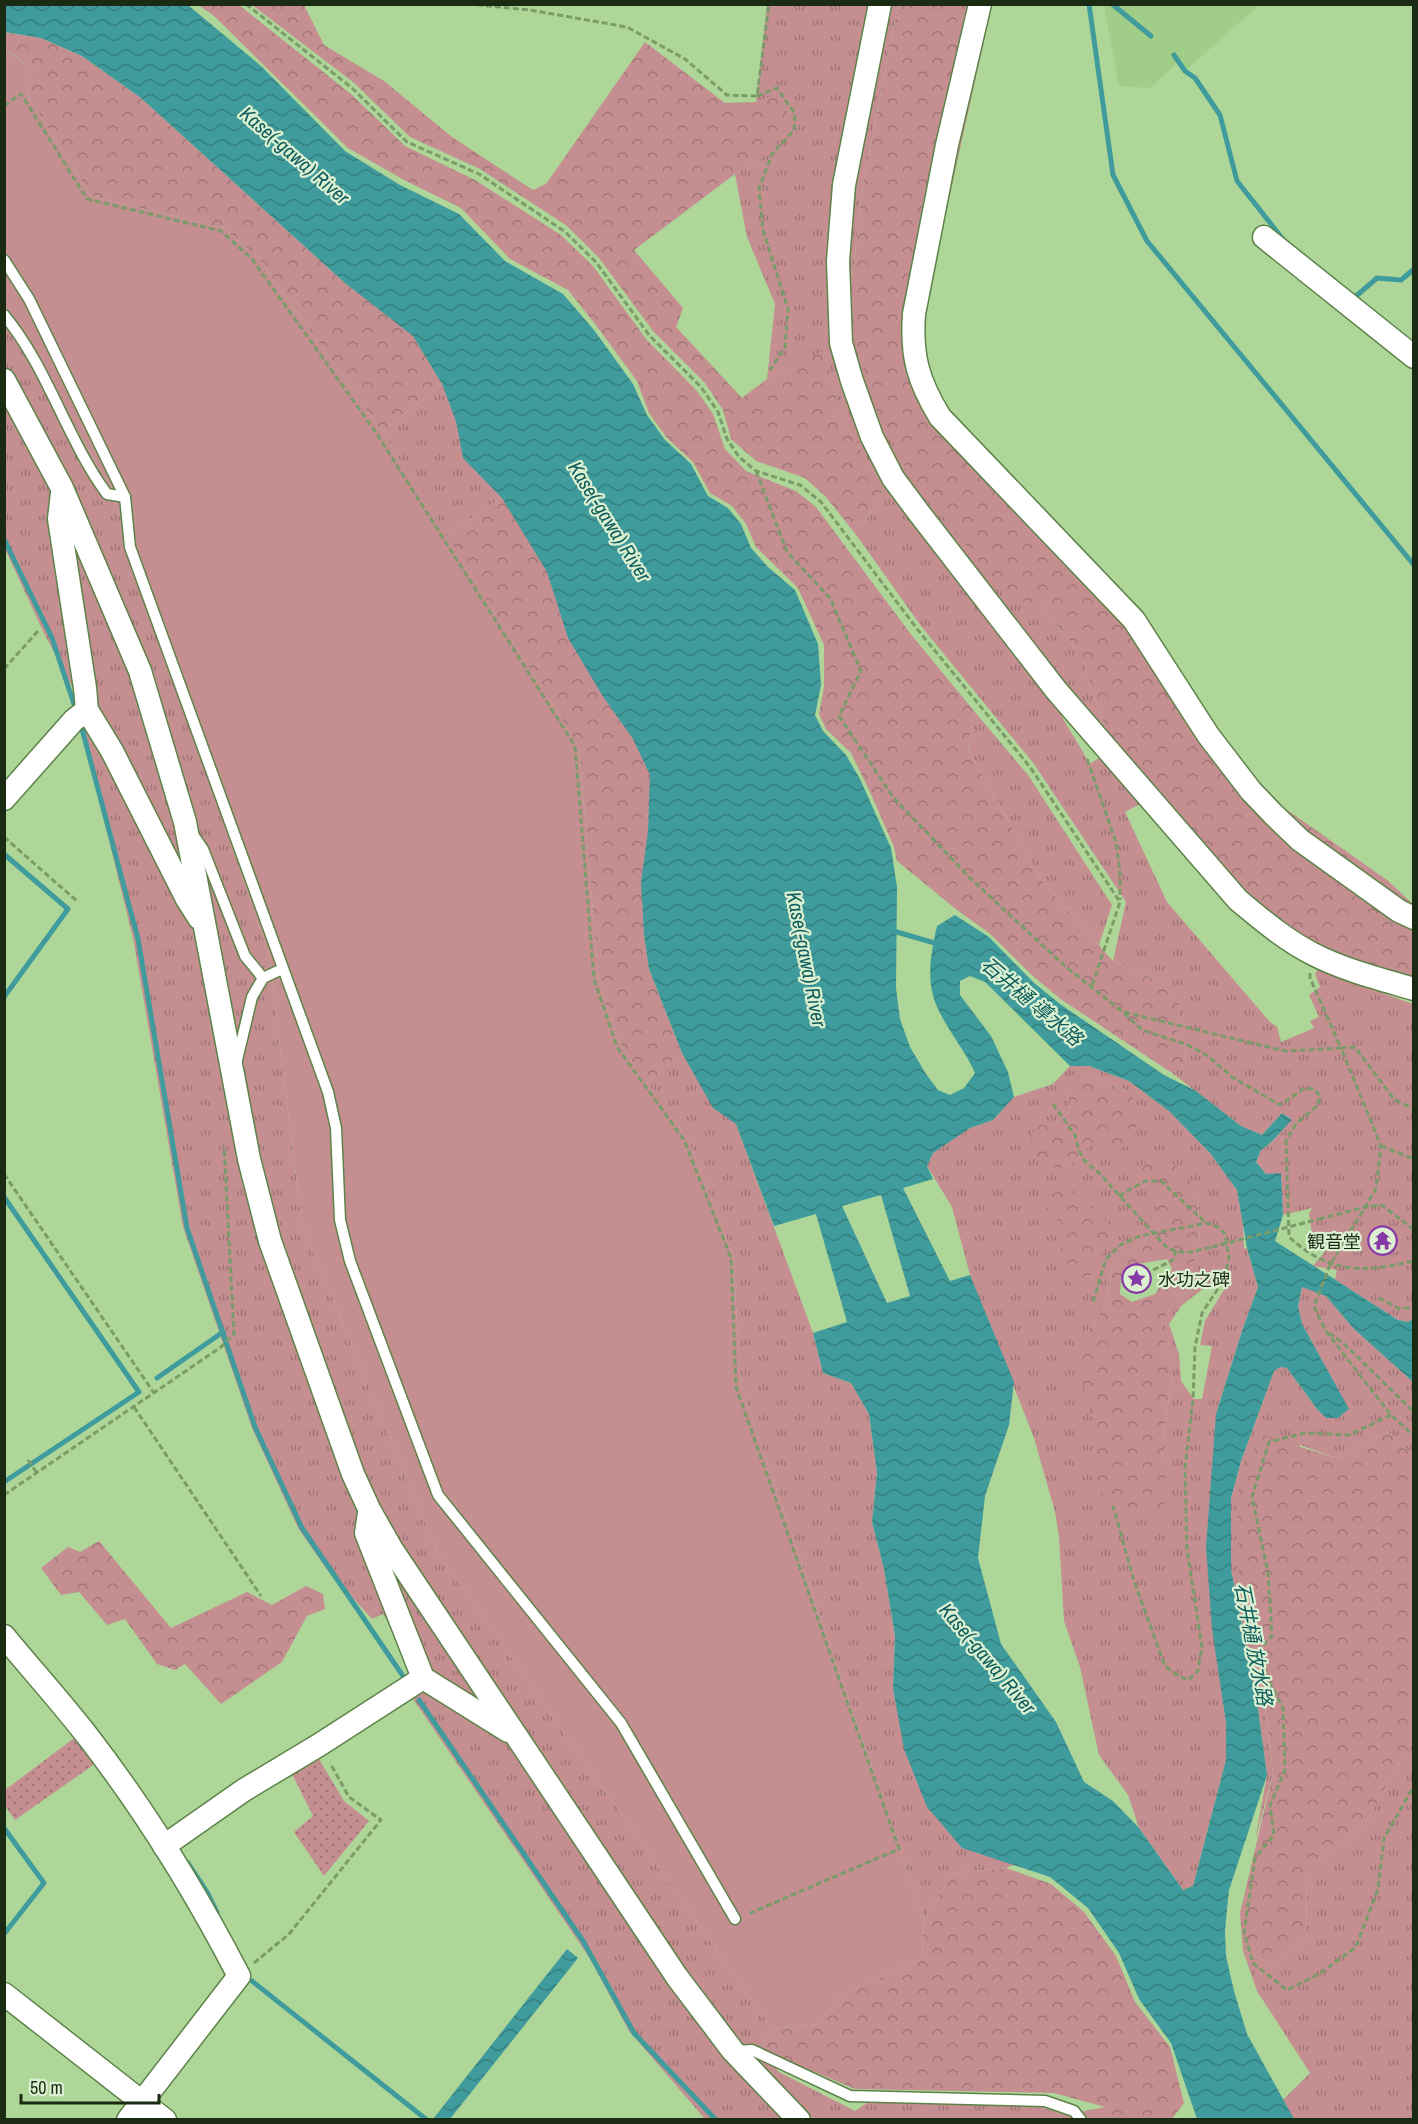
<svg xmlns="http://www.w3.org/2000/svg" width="1418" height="2124" viewBox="0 0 1418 2124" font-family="'Archivo Narrow','Noto Sans JP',sans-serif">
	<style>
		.built { fill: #a0cd88 }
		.grass { fill: url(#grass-tufts); fill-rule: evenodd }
		.forest { fill: url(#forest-crowns); fill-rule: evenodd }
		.park { fill: url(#park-dots) }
		.pitch { fill: #c58f92 }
		.water { fill: url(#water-waves); fill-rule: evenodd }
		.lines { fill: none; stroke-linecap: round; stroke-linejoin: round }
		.stream { stroke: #409c9c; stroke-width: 5 }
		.lane-casing { stroke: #5d8349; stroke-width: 13 }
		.street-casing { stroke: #5d8349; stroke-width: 25 }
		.path { stroke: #7b9b6a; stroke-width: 3; stroke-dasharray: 6 3; stroke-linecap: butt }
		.lane { stroke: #fff; stroke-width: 10 }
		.street { stroke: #fff; stroke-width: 22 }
		.path-bridge { stroke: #7b9b6a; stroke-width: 3; stroke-dasharray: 6 3; stroke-linecap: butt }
		.labels { text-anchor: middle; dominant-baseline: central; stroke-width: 4.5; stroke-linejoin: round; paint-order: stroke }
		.poi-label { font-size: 18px; fill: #1b2a12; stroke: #dbf0d1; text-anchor: end }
		.water-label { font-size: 20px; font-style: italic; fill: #0f5d5d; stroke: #dbf0d1 }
	</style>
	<defs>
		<pattern id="grass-tufts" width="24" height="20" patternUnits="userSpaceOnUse" patternTransform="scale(1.5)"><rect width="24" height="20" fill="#c58f92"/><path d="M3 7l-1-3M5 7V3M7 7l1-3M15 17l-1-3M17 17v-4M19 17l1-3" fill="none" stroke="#9f7576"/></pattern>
		<pattern id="forest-crowns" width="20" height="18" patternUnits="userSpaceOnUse" patternTransform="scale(1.5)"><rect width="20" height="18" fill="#c58f92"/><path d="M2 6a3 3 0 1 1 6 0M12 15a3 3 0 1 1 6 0" fill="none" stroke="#9f7576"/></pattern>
		<pattern id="park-dots" width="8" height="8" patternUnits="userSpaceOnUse" patternTransform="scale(1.5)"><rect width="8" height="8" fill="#c58f92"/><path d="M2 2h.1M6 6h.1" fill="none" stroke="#9f7576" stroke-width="1.8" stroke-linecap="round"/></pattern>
		<pattern id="water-waves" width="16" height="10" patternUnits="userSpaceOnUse" patternTransform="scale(1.5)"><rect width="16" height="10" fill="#409c9c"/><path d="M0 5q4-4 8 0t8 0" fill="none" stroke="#357f7e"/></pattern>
	</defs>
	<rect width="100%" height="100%" fill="#add698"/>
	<polygon class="built" points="1104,5 1104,4 1259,5 1185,71 1178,62 1150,88 1119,86"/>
	<g class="grass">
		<path d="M767,5H898L863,184L850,297L1040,605L1081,656L1109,740L1052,700L1090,764L1100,757L1140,804L1125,812L1167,902L1269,1021L1277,1027L1281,1042L1314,1028L1310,1021L1319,1017L1309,995L1320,987L1315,974L1319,968L1341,978L1413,1004V1319L1408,1322L1398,1320L1335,1280L1337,1270L1313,1266L1327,1249L1326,1238L1312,1233L1309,1214L1312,1208L1283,1215L1281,1174H1266L1256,1162L1261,1150C1273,1144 1282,1130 1291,1119L1282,1113L1262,1135L1241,1126L1172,1073L1185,1064L1186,1052L1177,1033L1180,1005L1160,982L1113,961L1126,902L1034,764L921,626L857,536L884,488L842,419L824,352L767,379L775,304L747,237L735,174L762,158L756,102Z"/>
		<polygon points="4,306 110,487 269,955 302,1225 438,1553 772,2029 760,2049 779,2072 855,2111 868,2102 1039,2106 1065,2115 1105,2107 1115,2119 705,2119 629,2031 589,1957 411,1696 410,1656 383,1614 372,1619 328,1571 298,1528 252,1428 183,1227 133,938 81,727 79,700 43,631 5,549"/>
		<polygon points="442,384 588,534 736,1124 813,1333 823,1373 851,1383 869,1414 877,1473 872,1522 884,1569 895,1636 893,1689 962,1848 1015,1864 1006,1868 954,1873 924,1919 741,1386 733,1255 688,1139 647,1083 682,1053 502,498 446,535 382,432"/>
		<polygon points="974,711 1028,775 1112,905 1099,945 1042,881 968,749"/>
		<path d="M1070,1066H1089L1129,1081L1169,1111L1210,1153L1237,1190L1243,1225L1244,1249L1247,1248L1258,1287L1242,1331L1216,1414L1220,1677L1226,1723V1760L1193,1886L1183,1890L1139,1828L1128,1795L1099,1755L1080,1667L1064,1621L1059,1537L1055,1512L1034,1438L970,1275L952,1207L927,1166L933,1153L952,1138L970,1128L993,1120L1014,1097L1053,1084ZM1084,1074L1129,1091L1090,1145L1069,1168L1052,1126L1069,1111L1070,1101L1062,1087ZM1199,1195L1198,1221L1200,1237L1189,1290L1174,1302L1161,1324L1172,1375L1162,1444L1163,1469L1097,1488V1437L1085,1335L1105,1308L1112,1267L1118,1257L1133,1247L1145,1244L1157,1215L1159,1199ZM1217,1278L1228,1283L1205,1321L1200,1345L1212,1346L1202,1399H1194L1181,1381L1179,1354L1169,1324L1181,1306Z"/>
		<polygon points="1302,1286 1326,1296 1353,1328 1413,1382 1413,1456 1387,1431 1339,1459 1300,1445 1239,1577 1264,1699 1273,1773 1255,1841 1267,1775 1257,1702 1231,1569 1231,1498 1241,1461 1274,1371 1280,1366 1287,1368 1317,1409 1326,1418 1342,1397 1302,1324 1298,1306"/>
		<polygon points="1413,1744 1413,2119 1253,2119 1283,2100 1310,2073 1257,1991 1243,1951 1274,1965 1306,1937 1307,1869 1363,1828 1404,1754"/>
	</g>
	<g class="forest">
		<polygon points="198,5 239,5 351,94 405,146 475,180 561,235 593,266 646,339 697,391 713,414 725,449 746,471 796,491 816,507 910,633 974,711 968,749 1042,881 1113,961 1160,982 1180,1005 1177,1033 1186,1052 1185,1064 1172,1073 1062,1000 1035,978 989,933 957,910 897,861 894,847 871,794 851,753 826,729 819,714 824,687 824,645 798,588 756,547 746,524 732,506 710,493 693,462 667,438 649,413 637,381 595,324 568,290 510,259 461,208 404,180 348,148 213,15"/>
		<polygon points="252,5 304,5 324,45 384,81 452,137 533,190 546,184 645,42 725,103 756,102 776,94 790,126 762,158 735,174 634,250 683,308 676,327 742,398 767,379 824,351 842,419 884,488 857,536 826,497 805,478 756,461 731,439 723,410 705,383 653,331 599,258 567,226 480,169 410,137 353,82"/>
		<polygon points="898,5 992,5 931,280 921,345 939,406 1142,616 1263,793 1387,880 1413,904 1413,978 1356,962 1314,944 1246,897 1109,740 1081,656 1040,605 1009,599 908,473 873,402 857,350 850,297 863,184"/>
		<polygon points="4,32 41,38 82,56 141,98 345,283 413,335 442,384 382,432 257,256 223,228 91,196 27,94 33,69 5,49"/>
		<polygon points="502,498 548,572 568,638 602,695 633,739 651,775 648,831 641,882 644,935 649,969 682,1053 647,1083 620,1044 599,983 579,747 446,535"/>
		<polygon points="1084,1074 1129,1091 1137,1106 1136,1134 1120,1150 1090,1145 1069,1168 1045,1167 1032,1153 1031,1137 1037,1124 1052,1126 1069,1111 1070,1101 1062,1088 1066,1076"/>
		<path d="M1149,1154L1167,1158L1187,1175L1199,1195L1198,1221L1200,1237L1195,1261L1199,1271L1189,1290L1174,1302L1161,1324L1172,1375L1162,1444L1165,1510C1123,1523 1126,1517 1097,1488V1437L1080,1373L1085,1335L1105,1308L1112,1267L1118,1257L1133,1247L1145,1244L1157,1215L1159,1198L1139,1178ZM1167,1259L1172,1269L1155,1294L1132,1302L1120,1294L1121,1277L1138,1264Z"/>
		<polygon points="1068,1189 1110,1225 1113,1235 1089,1277 1075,1288 1058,1272 1057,1251 1066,1241 1066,1228 1046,1209 1048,1195"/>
		<polygon points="1387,1431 1413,1456 1413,1744 1404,1754 1363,1828 1307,1869 1306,1937 1274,1965 1243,1951 1240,1913 1273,1773 1264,1699 1239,1577 1237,1530 1239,1486 1260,1434 1339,1459"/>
		<polygon points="99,1541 171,1628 247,1592 272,1605 306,1586 323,1594 325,1609 307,1616 282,1662 221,1704 185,1664 175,1670 157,1664 125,1619 107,1625 79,1592 61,1595 41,1568 68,1547 80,1552"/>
		<polygon points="1006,1868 1051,1884 1084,1912 1116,1956 1135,2002 1170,2047 1184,2103 1172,2119 1115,2120 1105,2107 1054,2093 855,2089 760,2049 772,2029 818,2024 842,1994 922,1959 924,1919 954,1873"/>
	</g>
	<g class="park">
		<polygon points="77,1736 96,1763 15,1820 5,1806 5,1790"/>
		<polygon points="316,1754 344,1801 369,1821 324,1876 294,1832 313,1816 290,1770"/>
	</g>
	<polygon class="pitch" points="4,49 33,69 27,94 91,196 223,228 257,256 382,432 579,747 599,983 620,1044 688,1139 733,1255 741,1386 924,1919 922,1959 842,1994 818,2024 772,2029 438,1553 302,1225 269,955 110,487 5,306"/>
	<g class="water">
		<path d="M4,5H188L261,66L345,151L400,185L459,214L505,261L563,294L594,330L633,384L647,415L665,440L691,464L708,496L728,508L741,524L751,548L768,567L795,590L818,644L821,685L815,715L823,731L846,755L860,779L891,848L897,887L896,988L900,1019L910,1047L926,1074L938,1090L950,1095L964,1088L975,1073C965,1050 948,1031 938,1009C925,982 931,953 937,926L955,915L989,937L1033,982L1060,1004L1164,1075L1196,1091L1241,1126L1262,1135L1282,1113L1292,1120C1281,1130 1273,1143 1261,1150L1256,1162L1266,1174L1281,1173L1283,1215L1275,1241L1398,1320L1408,1322L1413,1319V1382L1353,1328L1326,1296L1302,1287L1298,1306L1302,1324L1349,1409L1338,1418H1326L1317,1409L1287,1368L1280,1367L1274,1371L1241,1461L1231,1498V1569L1257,1702L1267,1775L1229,1890L1225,1930L1226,1956L1234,1991L1247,2034L1294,2119H1197L1171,2043L1139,1999L1119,1953L1088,1908L1050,1877L962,1848L927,1807L904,1749L893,1689L895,1636L884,1569L872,1522L877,1473L869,1414L851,1383L823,1373L813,1333L847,1322L816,1214L774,1226L736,1124L713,1108L682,1053L649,969L644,935L641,882L648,831L650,775L633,739L602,695L568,638L547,572L502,498L463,458L456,421L442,384L413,336L345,283L141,98L82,56L41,38L5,32ZM970,976L985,982L1070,1066H1089L1129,1081L1169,1111L1210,1153L1237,1190L1247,1248L1258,1287L1242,1331L1216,1414L1206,1547L1212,1629L1226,1723V1760L1193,1886L1183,1890L1139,1828L1113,1801L1084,1782L1056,1722L1001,1644L978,1558L985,1496L1009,1425L1014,1382L970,1275L950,1281L903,1188L933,1179L927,1166L933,1153L970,1128L993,1120L1014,1097L1008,1072L991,1036L960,995V981ZM881,1195L910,1296L887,1303L842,1206Z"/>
		<polygon points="567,1949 578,1958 450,2119 433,2119"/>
	</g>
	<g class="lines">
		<g class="stream">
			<polyline points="1089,4 1113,175 1147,241 1414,565"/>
			<polyline points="1112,4 1151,36"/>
			<polyline points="1174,55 1185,71 1195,78 1220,115 1237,181 1282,238"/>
			<polyline points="1352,295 1355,297 1377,278 1401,280 1414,269"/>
			<polyline points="4,539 52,638 74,704"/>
			<polyline points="82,729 138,939 187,1228 255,1427 302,1528 403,1676"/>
			<polyline points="4,854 68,909 4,997"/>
			<polyline points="890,930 938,944"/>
			<polyline points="4,1197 139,1392 4,1482"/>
			<polyline points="157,1378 223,1332"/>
			<polyline points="419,1700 583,1941 634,2033 716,2120"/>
			<polyline points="4,1828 44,1883 4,1934"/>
			<polyline points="188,1863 207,1892 217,1912"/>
			<polyline points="252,1981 427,2120"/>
		</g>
		<defs>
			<g id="lane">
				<polyline points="4,260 29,299 125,497 130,547 328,1092 336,1128 340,1220 350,1261 438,1495 621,1723 735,1919"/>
				<path d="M4,315C48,368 66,438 107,494L125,497"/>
				<polyline points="194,836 203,849 245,956 263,978"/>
				<polyline points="237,1060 252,997 263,978 282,969"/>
				<polyline points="735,2051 752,2050 850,2096 1045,2101 1074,2111 1081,2120"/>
			</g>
			<g id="street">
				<path d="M880,4L844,185L838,261L841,343L852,381L872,437L893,478L919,513L1056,690L1238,900C1261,919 1285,940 1313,954C1344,970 1380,979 1414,989"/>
				<path d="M980,4L947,145L914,314C911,356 918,381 940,417L1134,620L1208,735L1251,791L1273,814L1300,840L1399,911L1414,918"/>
				<polyline points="1264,237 1414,357"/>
				<polyline points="4,380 62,488 140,671 185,822 249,1159 270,1241 353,1474 370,1511 391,1548 677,1977 733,2051 799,2120"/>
				<polyline points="62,493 59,519 85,688 87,710 112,751 187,899 199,918"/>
				<polyline points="4,799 74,720 87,710"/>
				<polyline points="369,1513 366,1533 423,1678 508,1731"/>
				<path d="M4,1636C32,1670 62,1703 89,1738C146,1812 196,1893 239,1976L128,2120"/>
				<polyline points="164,1846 244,1790 319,1745 423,1678"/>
				<polyline points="4,1994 165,2120"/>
			</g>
		</defs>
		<use href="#lane" class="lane-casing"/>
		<use href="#street" class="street-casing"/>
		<g class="path">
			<polyline points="246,4 352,88 407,142 479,174 564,231 596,262 649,335 701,387 718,412 727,439 739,457 756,471 800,485 821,502 918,630 1030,767 1120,902 1091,989"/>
			<polyline points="468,4 530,10 627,27 685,59 727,95 757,96 769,4"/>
			<polyline points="757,96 777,88 795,114 794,130 772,154 759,189 763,230 788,309 785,347 770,370"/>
			<polyline points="4,106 21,94 87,199 221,231 252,259 377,434 575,746 594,979 617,1047 684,1140 731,1258 736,1387 899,1849 748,1914"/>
			<polyline points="756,471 787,552 830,598 861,671 839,716 893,797 971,879 1066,967 1123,1012 1285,1051 1341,1048 1381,1146 1376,1189 1330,1265 1314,1306 1325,1330 1391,1415 1414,1436"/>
			<polyline points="4,669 38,631"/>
			<polyline points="1087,759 1116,842 1120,872 1120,900"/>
			<polyline points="4,837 78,902"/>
			<polyline points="1310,973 1310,978 1341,1048 1355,1047 1394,1099 1414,1109"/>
			<path d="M1124,1013L1142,1030L1188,1045L1208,1056L1232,1077L1280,1105L1305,1088L1314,1089L1320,1096L1318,1105L1296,1124L1286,1141L1289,1237C1330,1274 1362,1273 1414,1261"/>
			<polyline points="1053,1104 1075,1135 1079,1151 1085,1161 1099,1173 1168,1249 1186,1253 1212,1247"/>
			<polyline points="1381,1146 1414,1159"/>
			<polyline points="4,1174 154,1393"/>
			<polyline points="1119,1196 1145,1181 1161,1181 1206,1223"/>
			<polyline points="1319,1219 1365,1207 1382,1205 1414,1230"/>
			<polyline points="1153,1270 1173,1260 1176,1251"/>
			<polyline points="1379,1298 1400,1309 1414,1307"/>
			<polyline points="1093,1302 1106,1259 1120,1245 1140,1236 1207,1223 1220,1228 1225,1234 1229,1259 1223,1281 1202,1313 1195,1347 1193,1399 1185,1467 1187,1550 1202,1647 1198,1671 1188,1680 1177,1675 1165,1666 1134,1581 1113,1506"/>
			<polyline points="1329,1333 1343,1343 1414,1412"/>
			<polyline points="134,1407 261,1596"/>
			<polyline points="1391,1415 1349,1435 1305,1433 1269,1442 1252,1497 1268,1573 1272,1636 1260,1648 1268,1679 1283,1708 1285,1770 1270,1805 1274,1835 1255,1858 1244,1933 1253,1963 1287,1990 1319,1974 1356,1947 1378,1889 1384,1838 1414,1786"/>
			<polyline points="28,1460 37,1473"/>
			<polyline points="4,1495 221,1347 234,1334 224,1146"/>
			<polyline points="254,1963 289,1934 381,1820 349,1797 330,1763"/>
		</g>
		<use href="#lane" class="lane"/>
		<use href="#street" class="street"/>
		<polyline class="path-bridge" points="1212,1247 1319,1219"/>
	</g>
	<defs>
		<symbol id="temple-ring" viewBox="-11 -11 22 22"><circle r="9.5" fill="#dbf0d1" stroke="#8737a6" stroke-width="1.5"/><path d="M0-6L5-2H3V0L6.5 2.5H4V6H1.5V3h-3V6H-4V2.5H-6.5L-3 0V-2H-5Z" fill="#8737a6"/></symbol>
		<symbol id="sight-ring" viewBox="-11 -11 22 22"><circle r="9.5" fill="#dbf0d1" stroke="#8737a6" stroke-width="1.5"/><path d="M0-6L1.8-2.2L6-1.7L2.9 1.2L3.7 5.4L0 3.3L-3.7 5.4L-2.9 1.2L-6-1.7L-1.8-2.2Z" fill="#8737a6"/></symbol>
	</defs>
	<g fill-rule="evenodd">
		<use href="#temple-ring" x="1366" y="1224" width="33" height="33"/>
		<use href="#sight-ring" x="1120" y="1262" width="33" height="33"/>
	</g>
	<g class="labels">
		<g class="poi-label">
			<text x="1361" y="1241">観音堂</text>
			<text x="1158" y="1279" text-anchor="start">水功之碑</text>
		</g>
		<g class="water-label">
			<text transform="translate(295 155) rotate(41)">Kase(-gawa) River</text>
			<text transform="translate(610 521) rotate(58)">Kase(-gawa) River</text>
			<text transform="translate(807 959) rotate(79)">Kase(-gawa) River</text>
			<text transform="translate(1032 1001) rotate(40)">石井樋 導水路</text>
			<text transform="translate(1254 1644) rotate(79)">石井樋 放水路</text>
			<text transform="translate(988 1658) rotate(50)">Kase(-gawa) River</text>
		</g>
	</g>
	<rect width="1418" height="2124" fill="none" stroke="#1b2a12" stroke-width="12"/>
	<path d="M21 2094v9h138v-9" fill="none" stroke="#1b2a12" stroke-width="3"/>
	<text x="30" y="2094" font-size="18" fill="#1b2a12" stroke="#dbf0d1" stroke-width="4.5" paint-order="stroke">50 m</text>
</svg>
